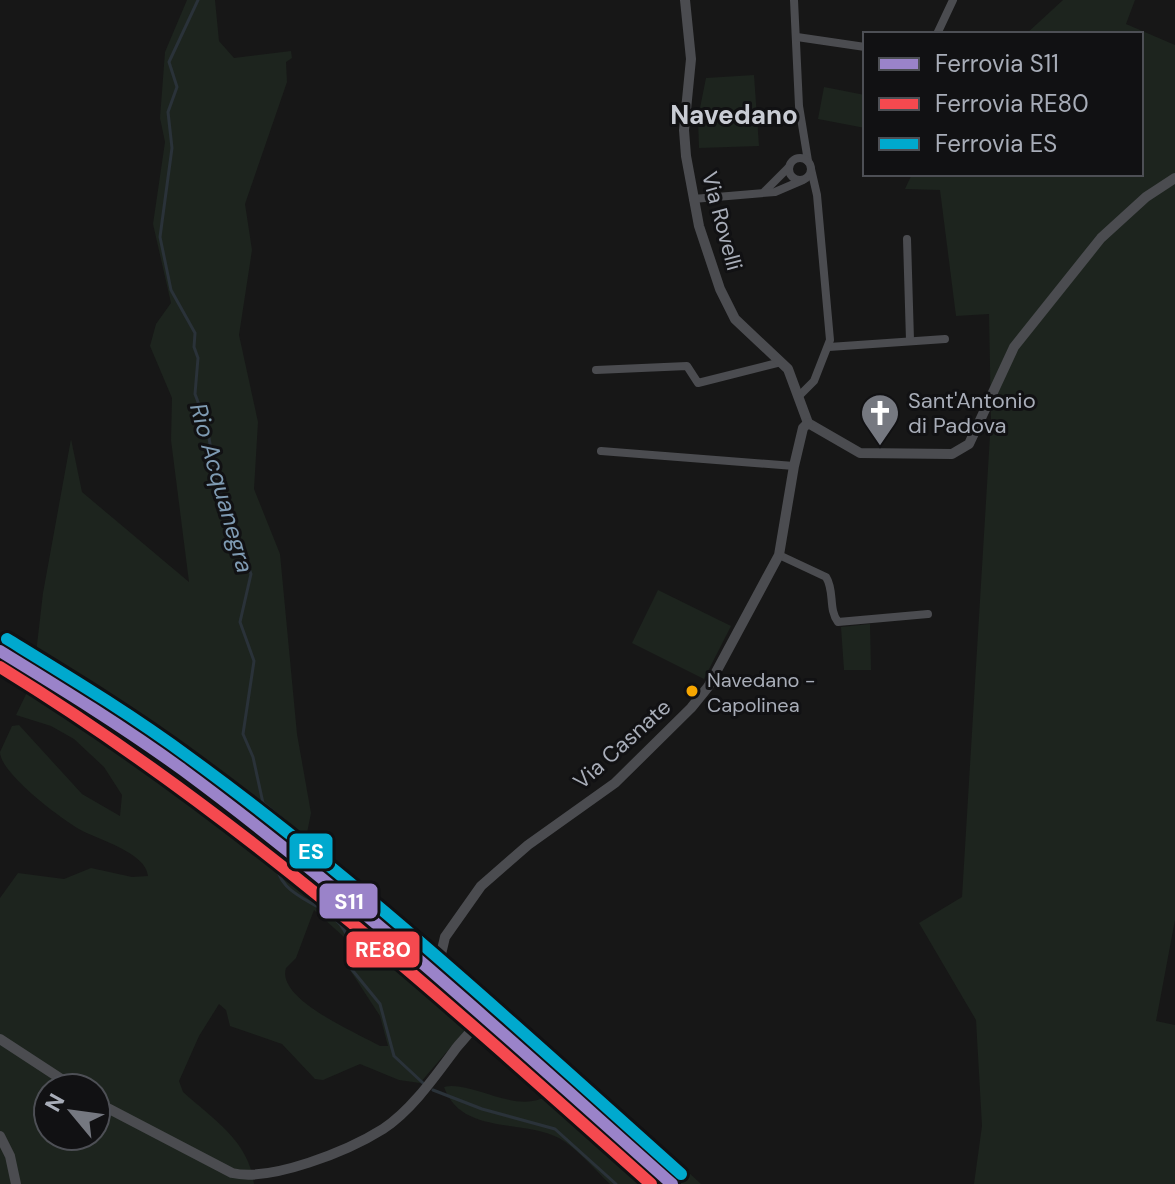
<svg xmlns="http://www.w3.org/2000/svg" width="1175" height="1184" viewBox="0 0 1175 1184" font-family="'DM Sans',sans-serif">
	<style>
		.green { fill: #1d241e; fill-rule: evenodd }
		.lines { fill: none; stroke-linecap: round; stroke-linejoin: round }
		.stream { stroke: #2a3239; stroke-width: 3 }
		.minor { stroke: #4b4c50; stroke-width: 8 }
		.tertiary { stroke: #4b4c50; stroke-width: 10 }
		.rail-1-casing { stroke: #111113; stroke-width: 18 }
		.rail-2-casing { stroke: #111113; stroke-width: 18 }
		.rail-3-casing { stroke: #111113; stroke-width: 18 }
		.rail-1 { stroke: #9a83c9; stroke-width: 12 }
		.rail-2 { stroke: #f5494f; stroke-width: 12 }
		.rail-3 { stroke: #00a9ce; stroke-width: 12 }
		.bus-dot { fill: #f7a600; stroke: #111113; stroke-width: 3 }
		.labels { text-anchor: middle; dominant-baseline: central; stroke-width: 6; stroke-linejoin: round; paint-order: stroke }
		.bus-label { font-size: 20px; fill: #a8adb8; stroke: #111113; text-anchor: start }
		.street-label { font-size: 22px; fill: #a8adb8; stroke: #111113 }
		.poi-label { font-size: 22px; fill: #a8adb8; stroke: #111113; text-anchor: start }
		.water-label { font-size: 24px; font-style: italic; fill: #7f9bb3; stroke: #111113 }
		.quarter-label { font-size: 26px; font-weight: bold; fill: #c9ccd4; stroke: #111113 }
		.line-badge { stroke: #111113; stroke-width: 3 }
		.badge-label { font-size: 22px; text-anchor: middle; font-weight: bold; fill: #fff }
	</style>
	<rect width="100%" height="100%" fill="#171717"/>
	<g class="green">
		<path d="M187,0H215L219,41L234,58L291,51L292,58L286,62L287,82L245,204L252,250L239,335L258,422L254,489L280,554L297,734L311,813L305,843L292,865L474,1020L420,1083L399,1080L360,1064L323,1080L315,1079L282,1044L230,1026L226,1010L219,1004L199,1036L179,1081L183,1092C213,1119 249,1141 254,1184H0V898L18,873L64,879L91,868L132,877L148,876C146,852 96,839 79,829C60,818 0,773 0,752L12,726L19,725L82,794L120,816L122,795L104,767L74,739L51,726L16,715L31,684L35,662L43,593L71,439L82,492L189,582L171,440L172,398L150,346L156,324L171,303L153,224L165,142L160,118L165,52ZM314,910L344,937L348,967L380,1016L388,1046H380C357,1033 276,999 286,968L296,958ZM48,1088H96V1136H48Z"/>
		<polygon points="1063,0 1135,0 1126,24 1175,45 1175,920 1156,1021 1175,1025 1175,1184 974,1184 982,1126 976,1020 919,923 962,897 991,419 989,314 956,316 940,190 905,189 912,174 1141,174 1141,34 1026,34"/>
		<polygon points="754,75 759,146 699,148 698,118 706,78"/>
		<polygon points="824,87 865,95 865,128 818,119"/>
		<polygon points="658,590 731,626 704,679 632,643"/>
		<polygon points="870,624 871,670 844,670 841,627"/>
		<path d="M569,1071H579L701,1184H610C594,1169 578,1149 559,1138C522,1119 461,1135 444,1087C472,1080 517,1116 548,1095C556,1090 561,1078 569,1071Z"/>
	</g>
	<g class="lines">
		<g class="stream">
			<polyline points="198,0 169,62 177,87 168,112 172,148 160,237 171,290 195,333 194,347 198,358 195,394 207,426 216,480 251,574 240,622 254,661 243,734 253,757 263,803 286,822 288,832"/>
			<path d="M276,856C274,914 360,894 349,966L380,1004L394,1056L423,1083"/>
			<polyline points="433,1090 482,1109 555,1129 616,1184"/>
		</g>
		<g class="minor">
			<polyline points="794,0 799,106 808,161"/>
			<polyline points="937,34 953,0"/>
			<polyline points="797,37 865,47"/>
			<circle cx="800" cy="169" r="11"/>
			<polyline points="765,191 788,168"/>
			<polyline points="693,199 775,192 803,180"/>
			<polyline points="907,239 910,340"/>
			<polyline points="829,347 945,339"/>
			<polyline points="596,370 687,366 698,383 781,362"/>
			<polyline points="799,396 814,381 830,340 817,195 811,169"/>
			<polyline points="601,451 794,466"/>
			<path d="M779,555L826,577C835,591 828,609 838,622L928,614"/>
		</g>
		<g class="tertiary">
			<polyline points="685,0 691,59 684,130 686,156 699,226 720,289 735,319 788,369 808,423 860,453 952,454 969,444 1014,347 1101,238 1146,197 1175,178"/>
			<polyline points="0,1039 75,1088"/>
			<path d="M96,1102L232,1173C271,1182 348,1151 383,1129C412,1110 436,1075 457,1047C468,1034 485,1018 482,1000L445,962L441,954L445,937L481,886L528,845L615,783L691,708L708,687L779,555L794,466L803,428L808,423"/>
			<polyline points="0,1136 10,1156 16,1184"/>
		</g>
		<defs>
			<path id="rail-1" d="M0,651C62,689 124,727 183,770C355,897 512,1042 672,1184"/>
			<path id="rail-2" d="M0,667C241,815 441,997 651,1184"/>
			<path id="rail-3" d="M7,639C69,677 132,715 190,758C364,885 521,1031 681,1174"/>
		</defs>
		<use href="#rail-1" class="rail-1-casing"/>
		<use href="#rail-2" class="rail-2-casing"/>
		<use href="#rail-3" class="rail-3-casing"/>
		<use href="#rail-1" class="rail-1"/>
		<use href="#rail-2" class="rail-2"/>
		<use href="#rail-3" class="rail-3"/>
	</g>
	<defs>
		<symbol id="church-pin" viewBox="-11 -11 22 30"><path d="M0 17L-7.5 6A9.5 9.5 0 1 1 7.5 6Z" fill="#757880" stroke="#111113"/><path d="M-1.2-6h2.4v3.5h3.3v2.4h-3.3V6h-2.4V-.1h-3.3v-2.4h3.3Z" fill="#fff"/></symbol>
	</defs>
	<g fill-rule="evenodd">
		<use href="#church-pin" x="858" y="391" width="44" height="60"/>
	</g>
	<circle class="bus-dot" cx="692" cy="691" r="7"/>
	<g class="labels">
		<g class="bus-label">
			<text x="707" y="680">Navedano -<tspan x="707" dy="25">Capolinea</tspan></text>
		</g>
		<g class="street-label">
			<text transform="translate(722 221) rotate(75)">Via Rovelli</text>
			<text transform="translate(622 744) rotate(-42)">Via Casnate</text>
		</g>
		<g class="poi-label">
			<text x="908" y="400">Sant'Antonio<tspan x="908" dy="25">di Padova</tspan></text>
		</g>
		<g class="water-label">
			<text transform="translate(222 488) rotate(74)">Rio Acquanegra</text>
		</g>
		<g class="quarter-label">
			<text x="734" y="115">Navedano</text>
		</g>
	</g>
	<g class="line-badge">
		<rect x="288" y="832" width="46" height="38" rx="8" fill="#00a9ce"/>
		<rect x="318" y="882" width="61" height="38" rx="8" fill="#9a83c9"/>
		<rect x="345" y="930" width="76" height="39" rx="8" fill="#f5494f"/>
	</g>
	<g class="badge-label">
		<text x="311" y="859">ES</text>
		<text x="349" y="909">S11</text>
		<text x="383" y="957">RE80</text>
	</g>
	<rect x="863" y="32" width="280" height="144" fill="#111113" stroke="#4d4f55" stroke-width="2"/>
	<rect x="879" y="58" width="40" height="12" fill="#9a83c9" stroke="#4d4f55" stroke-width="2"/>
	<text x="935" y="72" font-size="24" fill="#a8adb8">Ferrovia S11</text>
	<rect x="879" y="98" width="40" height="12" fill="#f5494f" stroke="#4d4f55" stroke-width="2"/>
	<text x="935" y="112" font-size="24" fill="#a8adb8">Ferrovia RE80</text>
	<rect x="879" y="138" width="40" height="12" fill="#00a9ce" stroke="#4d4f55" stroke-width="2"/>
	<text x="935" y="152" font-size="24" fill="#a8adb8">Ferrovia ES</text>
	<g transform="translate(72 1112) rotate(299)"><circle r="38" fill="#111113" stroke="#4d4f55" stroke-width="2"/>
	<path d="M0-6L14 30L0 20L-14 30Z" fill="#757880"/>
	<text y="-12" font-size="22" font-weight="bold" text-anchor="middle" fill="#a8adb8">N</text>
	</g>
</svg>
